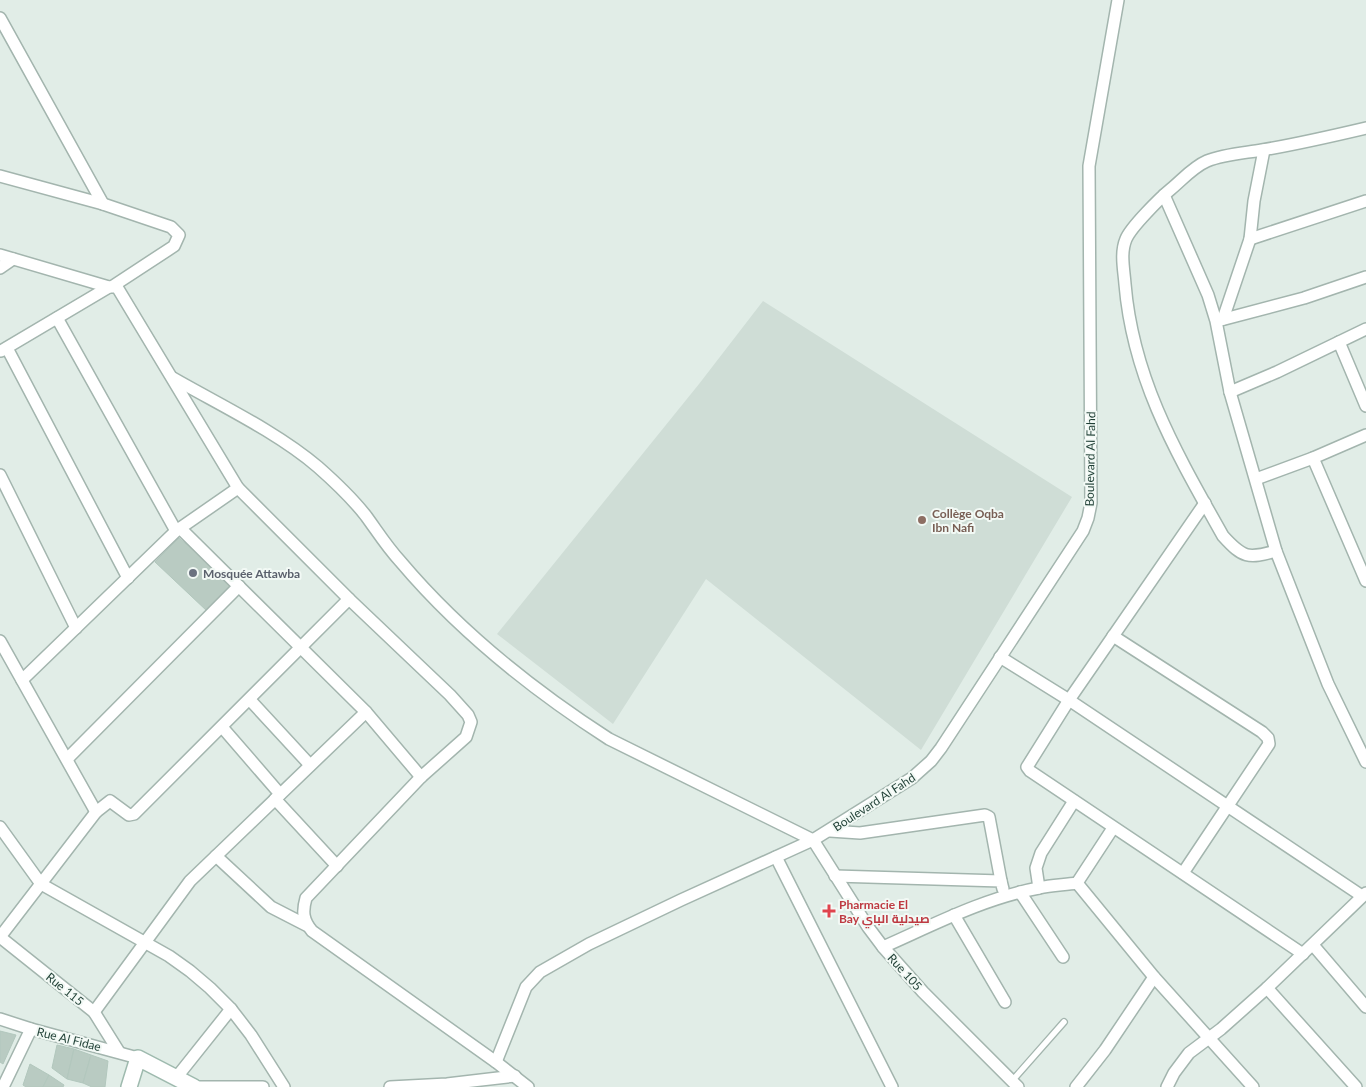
<svg xmlns="http://www.w3.org/2000/svg" width="1366" height="1087" viewBox="0 0 1366 1087" font-family="Lato,Cairo,sans-serif">
	<style>
		.built { fill: #cfddd6 }
		.building { fill: #b9cbc2; stroke: #b2c7bd }
		.lines { fill: none; stroke-linecap: round; stroke-linejoin: round }
		.lane-casing { stroke: #a3b5ae; stroke-width: 8 }
		.street-casing { stroke: #a3b5ae; stroke-width: 14 }
		.secondary-casing { stroke: #9ebaae; stroke-width: 18 }
		.lane { stroke: #fff; stroke-width: 5.5 }
		.street { stroke: #fff; stroke-width: 11 }
		.secondary { stroke: #fff; stroke-width: 15 }
		.education-dot { fill: #8d6e63; stroke: #f2f9f5; stroke-width: 2 }
		.worship-dot { fill: #6b7280; stroke: #f2f9f5; stroke-width: 2 }
		.health-dot { fill: #e0444e; stroke: #f2f9f5; stroke-width: 2 }
		.labels { text-anchor: middle; dominant-baseline: central; stroke-width: 4; stroke-linejoin: round; paint-order: stroke }
		.street-label { font-size: 12px; fill: #1f3f35; stroke: #f2f9f5 }
		.education-label { font-size: 12px; font-weight: bold; fill: #785e54; stroke: #f2f9f5; text-anchor: start }
		.worship-label { font-size: 12px; font-weight: bold; fill: #5b616d; stroke: #f2f9f5; text-anchor: start }
		.health-label { font-size: 12px; font-weight: bold; fill: #be3a42; stroke: #f2f9f5; text-anchor: start }
	</style>
	<rect width="100%" height="100%" fill="#e1ede7"/>
	<polygon class="built" points="763,301 1072,497 921,750 706,579 613,724 497,634 699,384"/>
	<g class="building">
		<polygon points="179,538 233,584 207,611 155,562"/>
		<polygon points="0,1031 16,1035 3,1064 0,1062"/>
		<polygon points="57,1045 74,1049 67,1079 52,1068"/>
		<polygon points="74,1049 91,1055 83,1083 67,1079"/>
		<polygon points="91,1055 108,1061 105,1087 92,1087 83,1083"/>
		<polygon points="30,1064 49,1075 43,1087 26,1087 23,1085"/>
		<polygon points="49,1075 64,1085 63,1087 43,1087"/>
	</g>
	<g class="lines">
		<defs>
			<polyline id="lane" points="1012,1081 1064,1022"/>
			<g id="street">
				<polyline points="0,18 103,204"/>
				<polyline points="0,176 103,204 171,227 179,235 174,246 113,286"/>
				<polyline points="1164,195 1208,295 1216,321 1230,392 1276,551 1328,684 1366,762"/>
				<polyline points="1250,239 1366,201"/>
				<path d="M0,255L109,287H117L238,488L349,599L450,695L468,715L471,722L466,737L421,777L306,898C302,912 303,920 312,931L496,1062L528,1087"/>
				<polyline points="0,268 13,259"/>
				<polyline points="57,318 176,531"/>
				<polyline points="1223,319 1250,239 1254,201 1264,150"/>
				<polyline points="1217,321 1304,298 1366,277"/>
				<polyline points="1339,342 1366,406"/>
				<polyline points="7,348 128,578"/>
				<polyline points="1,351 109,287"/>
				<path d="M173,378C220,405 277,432 318,467C335,482 352,498 366,516C377,531 387,547 400,561C459,631 533,690 609,739L813,840"/>
				<polyline points="1230,392 1277,372 1366,329"/>
				<polyline points="1313,458 1366,581"/>
				<polyline points="0,475 76,628"/>
				<polyline points="1256,479 1313,458 1366,435"/>
				<polyline points="1205,503 1069,700 1027,767 1030,771 1303,954"/>
				<polyline points="180,528 366,712 421,777"/>
				<path d="M1276,551C1248,559 1243,558 1223,536C1177,454 1133,380 1125,284C1124,270 1120,253 1126,239C1131,227 1160,198 1171,189C1183,179 1193,167 1207,161C1224,154 1244,153 1262,150C1297,144 1332,136 1366,128"/>
				<polyline points="1113,636 1262,732 1268,738 1269,744 1183,873"/>
				<polyline points="0,641 96,812"/>
				<polyline points="1000,657 1069,700 1362,896"/>
				<polyline points="22,680 176,531 238,488"/>
				<polyline points="250,700 310,765"/>
				<polyline points="222,727 280,794"/>
				<polyline points="67,759 239,586"/>
				<polyline points="275,799 337,866"/>
				<polyline points="0,827 41,884 169,956 190,971 210,988 231,1009 251,1035 284,1087"/>
				<polyline points="830,831 860,833 985,815 989,817 1001,881"/>
				<polyline points="813,840 868,927 883,947 923,992 1018,1087"/>
				<polyline points="216,856 271,907 306,925"/>
				<polyline points="776,857 892,1087"/>
				<polyline points="835,876 1001,881 1003,889"/>
				<polyline points="1077,883 1154,977 1253,1087"/>
				<polyline points="1077,883 1113,828"/>
				<polyline points="1039,888 1036,868 1041,853 1074,801"/>
				<polyline points="1020,892 1063,957"/>
				<polyline points="954,915 1005,1002"/>
				<polyline points="0,937 96,812 110,801 129,815 134,814 349,599"/>
				<polyline points="0,937 94,1012 119,1052"/>
				<polyline points="1313,945 1366,1007"/>
				<path d="M883,947C933,925 984,898 1039,888C1051,885 1064,885 1077,883"/>
				<polyline points="1267,988 1356,1087"/>
				<polyline points="94,1012 190,881 366,712"/>
				<polyline points="0,1019 31,1029 138,1058"/>
				<polyline points="496,1062 526,987 540,972 589,944 681,900 813,840 912,778 931,761 941,748 1083,531 1088,518 1091,503 1089,166 1118,0"/>
				<polyline points="176,1078 231,1009"/>
				<polyline points="3,1087 31,1029"/>
				<polyline points="194,1087 263,1087"/>
				<polyline points="390,1087 447,1084 515,1076"/>
				<polyline points="1076,1087 1105,1050 1154,977"/>
				<polyline points="1167,1087 1174,1073 1189,1053 1221,1029 1267,988 1366,893"/>
			</g>
			<polyline id="secondary" points="129,1087 138,1058 194,1087"/>
		</defs>
		<use href="#lane" class="lane-casing"/>
		<use href="#street" class="street-casing"/>
		<use href="#secondary" class="secondary-casing"/>
		<use href="#lane" class="lane"/>
		<use href="#street" class="street"/>
		<use href="#secondary" class="secondary"/>
	</g>
	<circle class="education-dot" cx="922" cy="520" r="5"/>
	<circle class="worship-dot" cx="193" cy="573" r="5"/>
	<path class="health-dot" d="M826.5 903.5h5v5h5v5h-5v5h-5v-5h-5v-5h5z"/>
	<g class="labels">
		<g class="street-label">
			<text transform="translate(1090 459) rotate(-89)">Boulevard Al Fahd</text>
			<text transform="translate(874 802) rotate(-33)">Boulevard Al Fahd</text>
			<text transform="translate(905 972) rotate(48)">Rue 105</text>
			<text transform="translate(65 989) rotate(39)">Rue 115</text>
			<text transform="translate(69 1039) rotate(14)">Rue Al Fidae</text>
		</g>
		<g class="education-label">
			<text x="932" y="513">Collège Oqba<tspan x="932" dy="14">Ibn Nafi</tspan></text>
		</g>
		<g class="worship-label">
			<text x="203" y="573">Mosquée Attawba</text>
		</g>
		<g class="health-label">
			<text x="839" y="904">Pharmacie El<tspan x="839" dy="14">Bay صيدلية الباي</tspan></text>
		</g>
	</g>
</svg>
